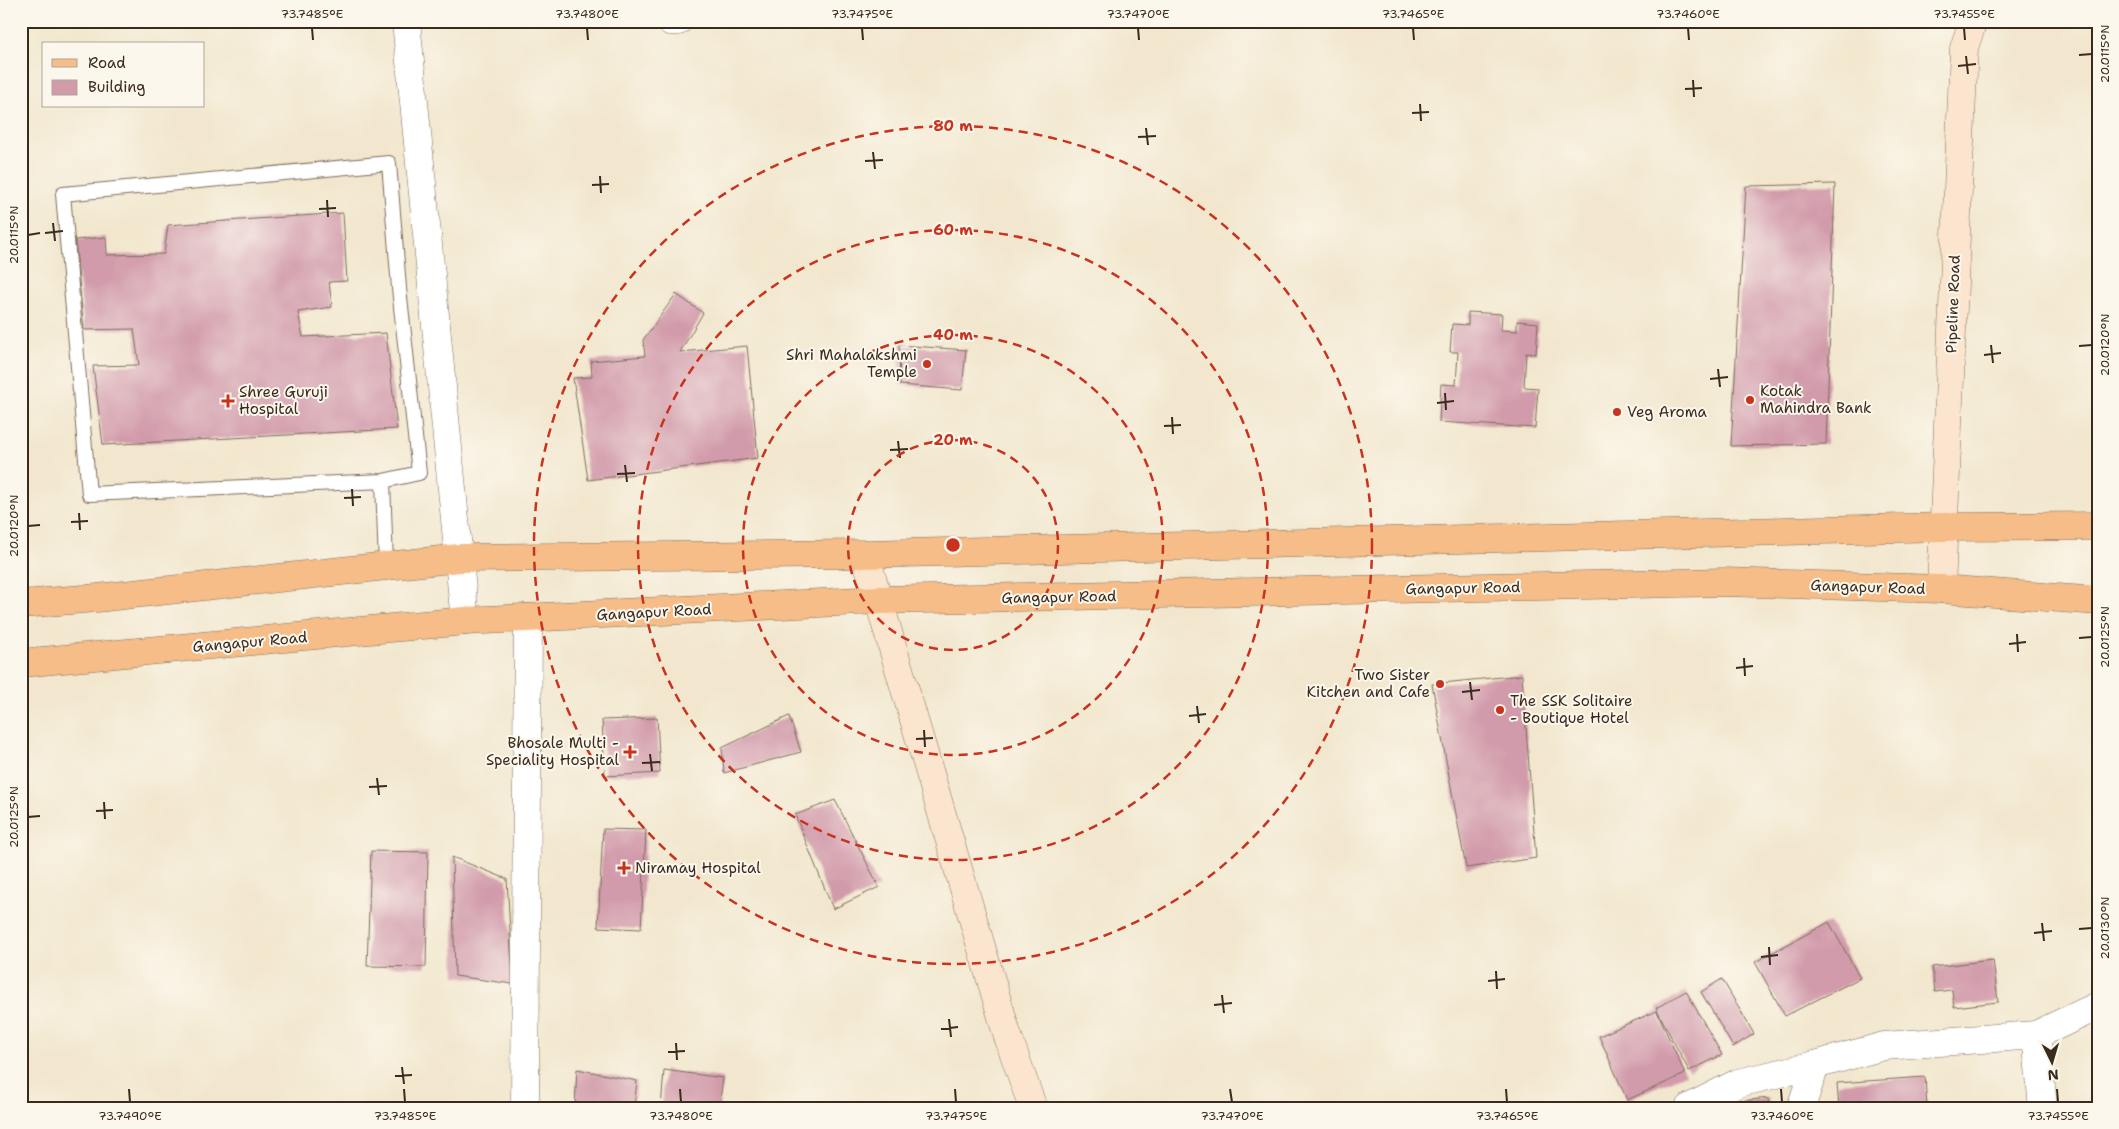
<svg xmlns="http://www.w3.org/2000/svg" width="2119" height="1129" viewBox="0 0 2119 1129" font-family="'Shantell Sans',sans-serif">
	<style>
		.building { fill: #d29bab }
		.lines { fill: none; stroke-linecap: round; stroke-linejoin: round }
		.lane-casing { stroke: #7b6c5c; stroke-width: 16 }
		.street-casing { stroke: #7b6c5c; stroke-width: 29 }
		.secondary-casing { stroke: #7b6c5c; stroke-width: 29 }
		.primary-casing { stroke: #7b6c5c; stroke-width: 29 }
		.lane { stroke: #fff; stroke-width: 14 }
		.street { stroke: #fff; stroke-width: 28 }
		.secondary { stroke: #fce5cf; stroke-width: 28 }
		.primary { stroke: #f7bd88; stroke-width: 28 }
		.ticks { fill: none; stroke: #3b2a1e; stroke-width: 2 }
		.ring { fill: none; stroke: #c8321e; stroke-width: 2.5; stroke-dasharray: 9 6 }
		.poi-dot { fill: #c8321e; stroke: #fbf7ec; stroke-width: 2 }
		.labels { text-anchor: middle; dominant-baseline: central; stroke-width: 4; stroke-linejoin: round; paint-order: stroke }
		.street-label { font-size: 15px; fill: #3b2a1e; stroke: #fbf7ec }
		.poi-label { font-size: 15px; fill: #3b2a1e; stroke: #fbf7ec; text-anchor: start }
		.centre { fill: #c8321e; stroke: #fbf7ec; stroke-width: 2.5 }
		.ring-label { font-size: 15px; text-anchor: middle; font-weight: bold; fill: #c8321e; stroke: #fbf7ec; stroke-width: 4; stroke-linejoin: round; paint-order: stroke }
		.neatline { fill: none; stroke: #3b2a1e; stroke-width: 2 }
		.ticks-label { font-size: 12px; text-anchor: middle; fill: #3b2a1e }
	</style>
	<rect width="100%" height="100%" fill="#fbf7ec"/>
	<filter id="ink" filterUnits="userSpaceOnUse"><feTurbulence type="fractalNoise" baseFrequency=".02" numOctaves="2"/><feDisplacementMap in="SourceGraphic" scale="10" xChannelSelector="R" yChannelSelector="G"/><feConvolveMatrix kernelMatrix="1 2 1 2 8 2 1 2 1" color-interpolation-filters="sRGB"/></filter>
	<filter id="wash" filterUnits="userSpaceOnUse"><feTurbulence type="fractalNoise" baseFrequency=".0096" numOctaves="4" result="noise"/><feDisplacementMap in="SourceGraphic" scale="20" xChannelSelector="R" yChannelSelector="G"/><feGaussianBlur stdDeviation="1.12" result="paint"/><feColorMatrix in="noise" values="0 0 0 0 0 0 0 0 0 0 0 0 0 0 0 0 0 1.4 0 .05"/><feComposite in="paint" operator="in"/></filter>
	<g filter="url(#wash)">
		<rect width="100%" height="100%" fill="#f2e7ce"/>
		<g id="blocks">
			<g class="building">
				<polygon points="1835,184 1826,444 1731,446 1746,186"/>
				<polygon points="343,213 347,281 329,282 332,307 298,312 303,337 386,333 397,429 103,445 93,366 139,365 134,329 84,330 75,240 106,237 107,255 164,254 168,225"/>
				<polygon points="676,294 703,313 680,352 747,346 758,458 588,480 573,378 592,377 591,361 645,356 643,340"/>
				<polygon points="1468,312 1502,314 1501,330 1517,331 1517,321 1538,323 1536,354 1526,353 1524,387 1538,388 1535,428 1439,422 1441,384 1456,385 1458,352 1450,352 1452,324 1468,325"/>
				<polygon points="899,345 966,350 962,390 900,385"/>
				<polygon points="1522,675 1536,858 1466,868 1432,684"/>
				<polygon points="789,716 801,752 724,773 722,748"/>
				<polygon points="657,718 660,773 605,776 602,720"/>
				<polygon points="835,800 879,887 833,909 795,815"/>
				<polygon points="603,829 646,830 641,929 598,927"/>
				<polygon points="371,851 428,852 426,967 367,966"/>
				<polygon points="452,857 507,879 513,984 455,976"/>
				<polygon points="1829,922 1860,978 1785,1016 1755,962"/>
				<polygon points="1993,960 1998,1002 1954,1007 1952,990 1935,992 1932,967"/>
				<polygon points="1722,979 1754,1034 1733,1047 1701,992"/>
				<polygon points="1686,991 1722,1055 1689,1071 1656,1008"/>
				<polygon points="1657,1011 1685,1074 1627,1100 1599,1036"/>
				<polygon points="577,1069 637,1081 634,1108 575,1108"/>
				<polygon points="664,1070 723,1078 719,1108 661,1108"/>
				<polygon points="1925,1077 1927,1108 1839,1108 1837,1083"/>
				<polygon points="1768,1098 1769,1108 1742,1108 1742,1101"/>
			</g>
		</g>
	</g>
	<g filter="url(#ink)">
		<use href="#blocks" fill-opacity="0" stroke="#7b6c5c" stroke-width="1"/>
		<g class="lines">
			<defs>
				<polyline id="lane" points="383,481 419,473 399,288 389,163 63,194 89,494 383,481 386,566"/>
				<g id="street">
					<polyline points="406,21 465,621"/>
					<polyline points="670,21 678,21"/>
					<polyline points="2036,1035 2043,1108"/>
					<polyline points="525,1108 528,618"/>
					<polyline points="1689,1108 1738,1083 1815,1065"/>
					<polyline points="1801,1108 1815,1065 1884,1046 2036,1035 2098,1006"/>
				</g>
				<g id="secondary">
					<polyline points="865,554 1007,1034 1033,1108"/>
					<polyline points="1941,589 1964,48 1973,21"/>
				</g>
				<g id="primary">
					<polyline points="21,604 97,598 459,558 865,554 1944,527 2098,526"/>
					<polyline points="21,663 465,621 879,600 1725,582 1941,589 2098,601"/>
				</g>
			</defs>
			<use href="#lane" class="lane-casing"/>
			<use href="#street" class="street-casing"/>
			<use href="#secondary" class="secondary-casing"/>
			<use href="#primary" class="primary-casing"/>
			<use href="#lane" class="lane"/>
			<use href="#street" class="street"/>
			<use href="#secondary" class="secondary"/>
			<use href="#primary" class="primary"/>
		</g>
	</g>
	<path class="ticks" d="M312,28L313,40M587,28L588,40M862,28L863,40M1138,28L1139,40M1413,28L1414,40M1688,28L1689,40M1964,28L1965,40M2079,55L2092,54M1966,56L1968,74M1958,66L1976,64M1693,80L1694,97M1685,89L1702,88M1420,104L1421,121M1412,113L1429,112M1146,128L1148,145M1138,137L1156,136M873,152L875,169M865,161L883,160M600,176L601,193M592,185L609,184M327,200L328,217M319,209L336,208M53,223L55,241M45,233L63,231M28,235L40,233M1991,345L1993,363M2079,346L2092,345M1984,355L2001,353M1718,369L1720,387M1710,379L1728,377M1445,393L1446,410M1437,403L1454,401M1172,417L1173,434M1164,426L1181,425M898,441L900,458M890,450L908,449M625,465L627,482M617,474L635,473M352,489L353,506M344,498L361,497M79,513L80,530M71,522L88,521M28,526L40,525M2017,634L2018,652M2079,638L2092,637M2009,644L2026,642M1744,658L1745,676M1736,668L1753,666M1470,682L1472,700M1462,692L1480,690M1197,706L1199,723M1189,716L1206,714M924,730L925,747M916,739L933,738M650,754L652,771M642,763L660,762M377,778L379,795M369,787L387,786M104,802L105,819M96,811L113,810M28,817L40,816M2042,923L2044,941M2079,929L2092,928M2034,933L2052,931M1769,947L1770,965M1761,957L1778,955M1496,971L1497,989M1488,981L1505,979M1222,995L1224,1013M1214,1005L1232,1003M949,1019L951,1037M941,1029L958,1027M676,1043L677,1060M668,1052L685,1051M402,1067L404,1084M395,1076L412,1075M129,1089L130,1102M404,1089L405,1102M680,1089L681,1102M955,1089L956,1102M1230,1089L1232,1102M1506,1089L1507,1102M1781,1089L1782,1102M2057,1089L2058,1102"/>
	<g class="ring">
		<circle cx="953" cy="545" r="105"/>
		<circle cx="953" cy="545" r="210"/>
		<circle cx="953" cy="545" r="315"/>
		<circle cx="953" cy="545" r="419"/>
	</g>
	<g class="poi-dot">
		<circle cx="927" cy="364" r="5"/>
		<circle cx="1750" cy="400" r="5"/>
		<path d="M225.5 393.5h5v5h5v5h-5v5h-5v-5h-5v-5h5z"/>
		<circle cx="1617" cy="412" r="5"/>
		<circle cx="1440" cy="684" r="5"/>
		<circle cx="1500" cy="710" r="5"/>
		<path d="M627.5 744.5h5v5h5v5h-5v5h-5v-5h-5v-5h5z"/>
		<path d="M621.5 860.5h5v5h5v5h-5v5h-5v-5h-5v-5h5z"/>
	</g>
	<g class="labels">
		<g class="street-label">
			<text transform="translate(1953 304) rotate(-88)">Pipeline Road</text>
			<text transform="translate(1868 587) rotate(2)">Gangapur Road</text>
			<text transform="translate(1463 588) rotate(-1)">Gangapur Road</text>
			<text transform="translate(1059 597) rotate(-1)">Gangapur Road</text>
			<text transform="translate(654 612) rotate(-3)">Gangapur Road</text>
			<text transform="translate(250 642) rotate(-5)">Gangapur Road</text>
		</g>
		<g class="poi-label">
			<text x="917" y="355" text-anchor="end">Shri Mahalakshmi<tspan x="917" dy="17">Temple</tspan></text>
			<text x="1760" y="391">Kotak<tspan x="1760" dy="17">Mahindra Bank</tspan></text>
			<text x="239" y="392">Shree Guruji<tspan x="239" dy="17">Hospital</tspan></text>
			<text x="1627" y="412">Veg Aroma</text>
			<text x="1430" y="675" text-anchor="end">Two Sister<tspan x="1430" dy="17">Kitchen and Cafe</tspan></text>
			<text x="1510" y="701">The SSK Solitaire<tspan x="1510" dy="17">- Boutique Hotel</tspan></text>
			<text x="619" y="743" text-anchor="end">Bhosale Multi -<tspan x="619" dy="17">Speciality Hospital</tspan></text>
			<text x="635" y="868">Niramay Hospital</text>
		</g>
	</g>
	<circle cx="953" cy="545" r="8" class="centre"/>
	<g class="ring-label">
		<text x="953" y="131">80 m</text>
		<text x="953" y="235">60 m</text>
		<text x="953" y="340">40 m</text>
		<text x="953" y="445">20 m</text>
	</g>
	<rect width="2119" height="1129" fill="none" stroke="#fbf7ec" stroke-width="55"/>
	<rect x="42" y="42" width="162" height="65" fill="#fbf7ec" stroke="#aea59a"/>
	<rect x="52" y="59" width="25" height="8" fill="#f7bd88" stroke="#aea59a"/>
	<text x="88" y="68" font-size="15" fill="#3b2a1e">Road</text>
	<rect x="52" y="80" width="25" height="15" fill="#d29bab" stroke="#aea59a"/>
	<text x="88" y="92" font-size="15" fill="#3b2a1e">Building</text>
	<g transform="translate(2052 1062) rotate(175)" stroke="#fbf7ec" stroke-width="4" paint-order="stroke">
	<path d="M0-4L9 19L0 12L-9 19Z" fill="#3b2a1e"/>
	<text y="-8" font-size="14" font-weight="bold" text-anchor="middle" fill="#3b2a1e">N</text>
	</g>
	<rect x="28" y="28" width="2064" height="1074" class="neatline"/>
	<g class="ticks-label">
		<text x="312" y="18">73.7485°E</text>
		<text x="587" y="18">73.7480°E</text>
		<text x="862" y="18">73.7475°E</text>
		<text x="1138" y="18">73.7470°E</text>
		<text x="1413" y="18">73.7465°E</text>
		<text x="1688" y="18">73.7460°E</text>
		<text x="1964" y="18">73.7455°E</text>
		<text transform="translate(2105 54) rotate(-90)" y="4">20.0115°N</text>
		<text transform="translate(14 235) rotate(-90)" y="4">20.0115°N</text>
		<text transform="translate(2105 345) rotate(-90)" y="4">20.0120°N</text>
		<text transform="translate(14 526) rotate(-90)" y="4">20.0120°N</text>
		<text transform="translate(2105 637) rotate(-90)" y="4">20.0125°N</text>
		<text transform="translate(14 817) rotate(-90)" y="4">20.0125°N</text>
		<text transform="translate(2105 928) rotate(-90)" y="4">20.0130°N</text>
		<text x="130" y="1120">73.7490°E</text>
		<text x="405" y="1120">73.7485°E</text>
		<text x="681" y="1120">73.7480°E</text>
		<text x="956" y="1120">73.7475°E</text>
		<text x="1232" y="1120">73.7470°E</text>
		<text x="1507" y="1120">73.7465°E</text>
		<text x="1782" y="1120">73.7460°E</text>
		<text x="2058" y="1120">73.7455°E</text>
	</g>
</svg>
